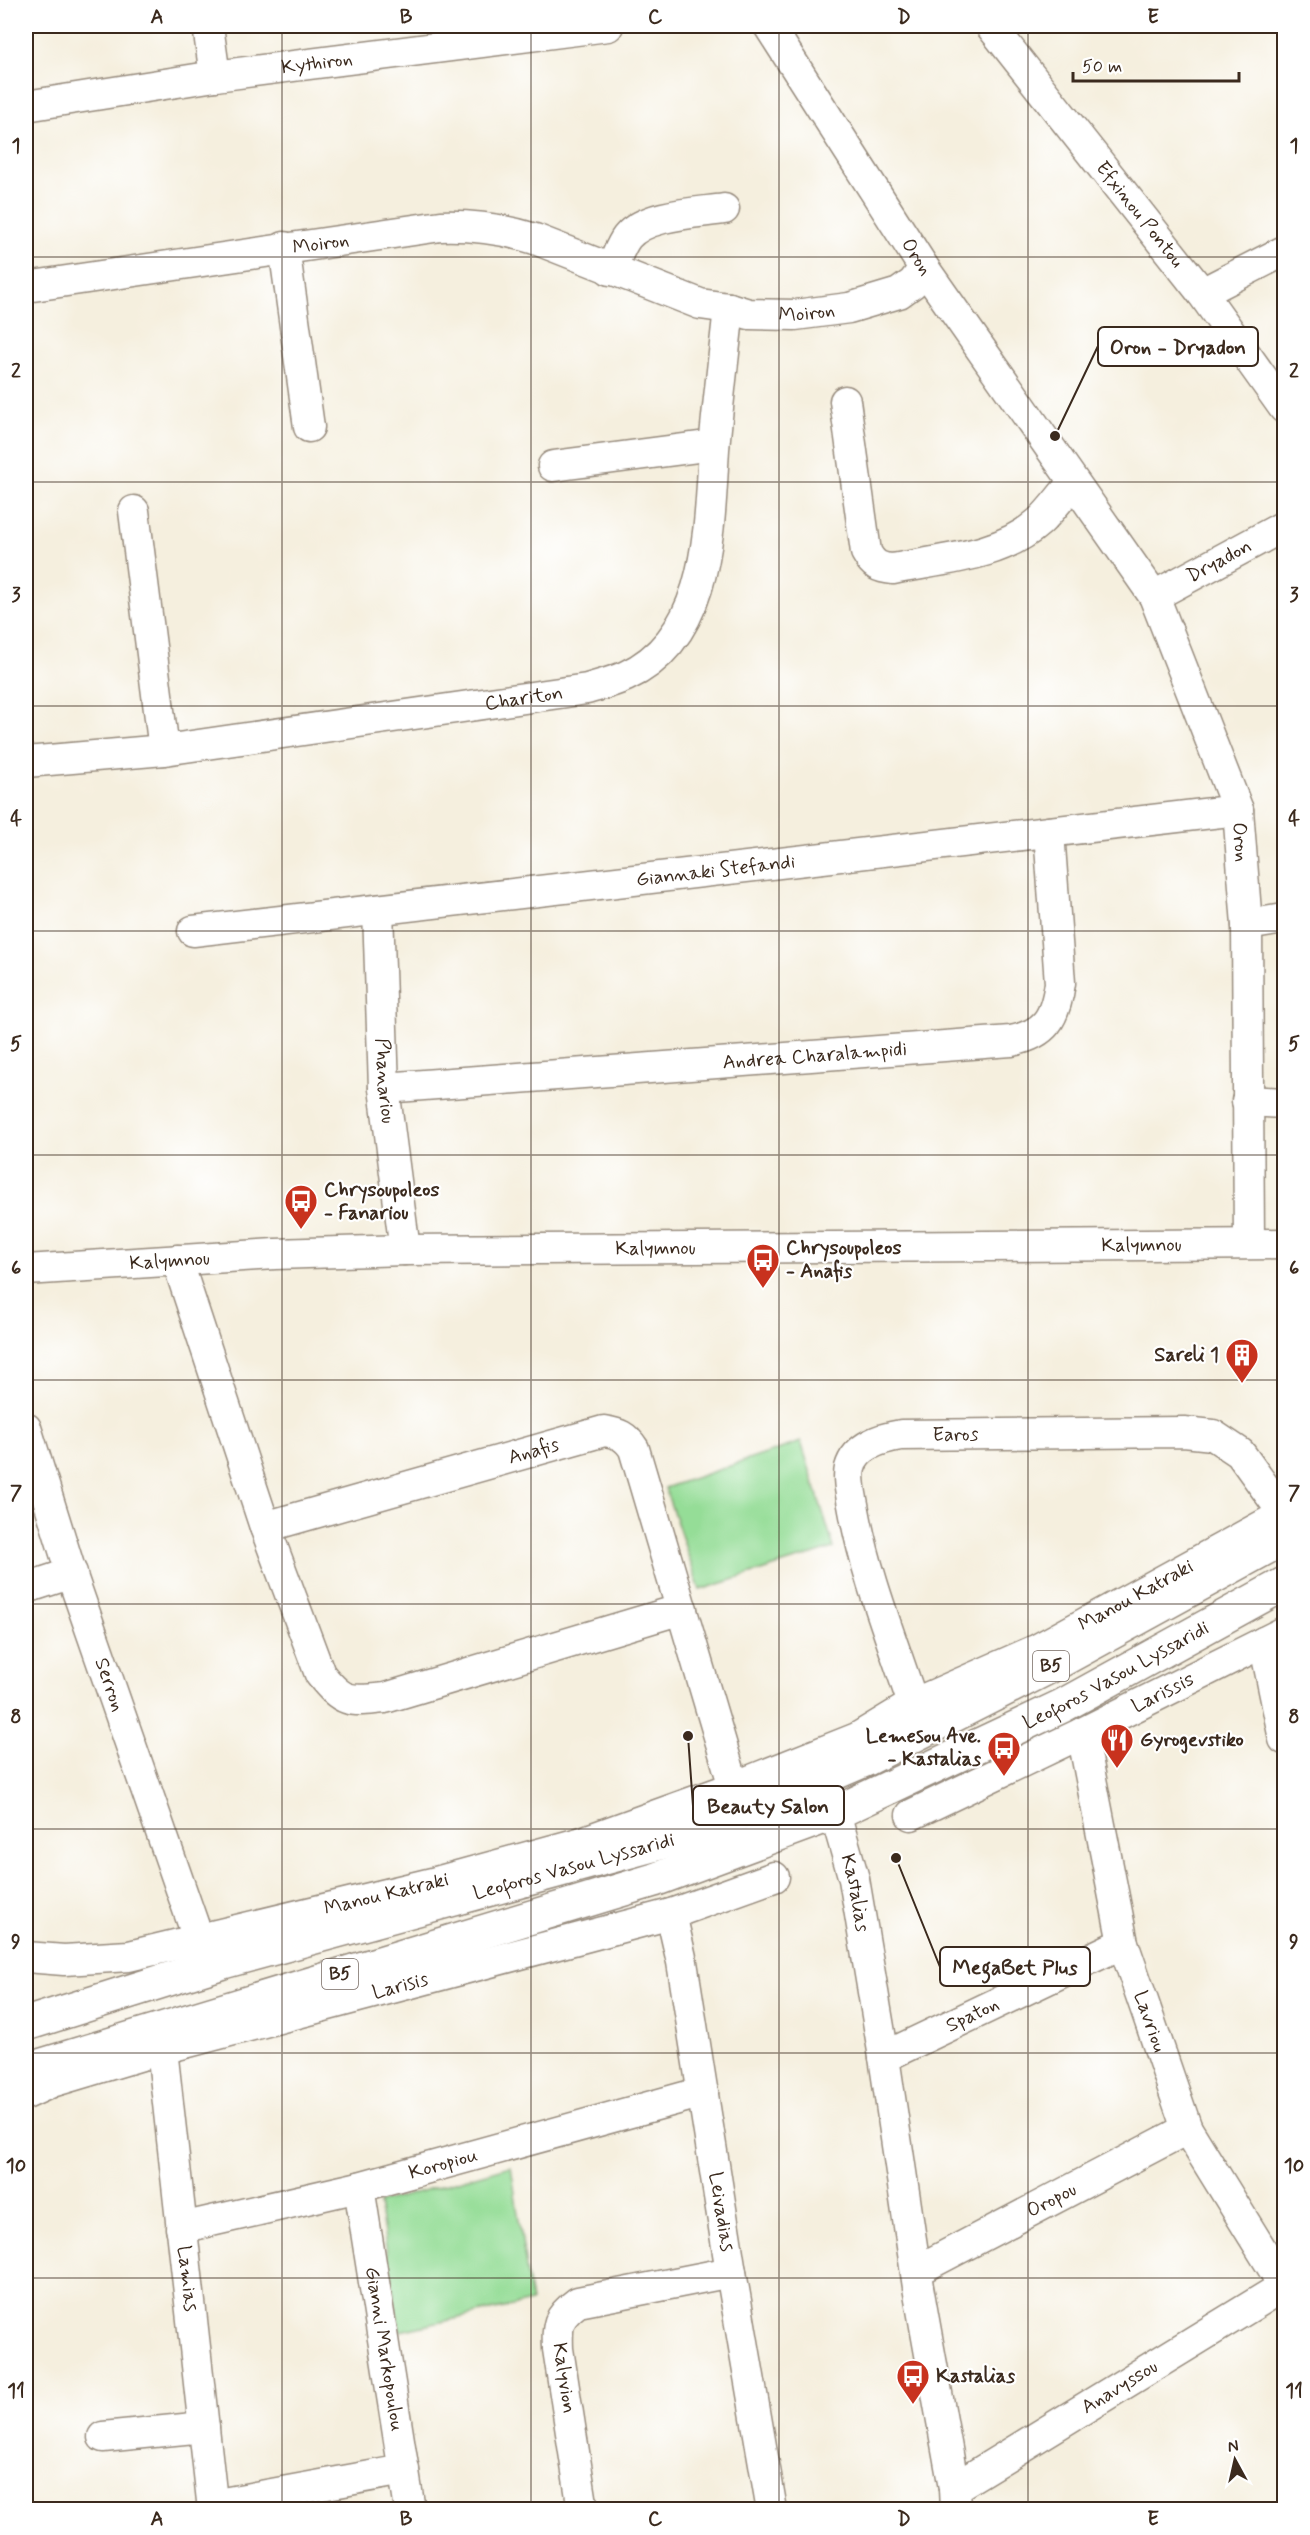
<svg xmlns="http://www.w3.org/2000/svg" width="1310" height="2535" viewBox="0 0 1310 2535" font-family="Mynerve,sans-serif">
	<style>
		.park { fill: #95dd97; stroke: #68845a; stroke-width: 1.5 }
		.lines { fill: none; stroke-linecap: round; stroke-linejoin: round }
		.minor-casing { stroke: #988c7e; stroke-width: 33 }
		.major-casing { stroke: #988c7e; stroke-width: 36 }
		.minor { stroke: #fff; stroke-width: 30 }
		.major { stroke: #fff; stroke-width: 33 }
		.grid { fill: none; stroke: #3b2a1e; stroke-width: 1.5; stroke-opacity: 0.55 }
		.labels { text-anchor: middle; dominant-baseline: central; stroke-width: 4.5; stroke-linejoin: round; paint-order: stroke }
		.shield { fill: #fff; stroke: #766a62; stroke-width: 1.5 }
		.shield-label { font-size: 18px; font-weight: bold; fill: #3b2a1e }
		.street-label { font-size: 20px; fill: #3b2a1e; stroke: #fff }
		.poi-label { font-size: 20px; font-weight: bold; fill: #3b2a1e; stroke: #fff; text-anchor: start }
		.leader { fill: none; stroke: #3b2a1e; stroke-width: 2 }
		.callout-dot { fill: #3b2a1e; stroke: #fff; stroke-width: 2 }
		.callout { fill: #fff; stroke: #3b2a1e; stroke-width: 2 }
		.callout-label { font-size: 21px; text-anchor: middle; font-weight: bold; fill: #3b2a1e }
		.neatline { fill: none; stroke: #3b2a1e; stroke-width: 2 }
		.grid-label { font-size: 20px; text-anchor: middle; font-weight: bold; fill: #3b2a1e }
	</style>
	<rect width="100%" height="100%" fill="#fff"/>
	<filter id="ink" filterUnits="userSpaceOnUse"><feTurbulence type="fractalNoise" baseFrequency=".0167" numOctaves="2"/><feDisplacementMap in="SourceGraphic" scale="12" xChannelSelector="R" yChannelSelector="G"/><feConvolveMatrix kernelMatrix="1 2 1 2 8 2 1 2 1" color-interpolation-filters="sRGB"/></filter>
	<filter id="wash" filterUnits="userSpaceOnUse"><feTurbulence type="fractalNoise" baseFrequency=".008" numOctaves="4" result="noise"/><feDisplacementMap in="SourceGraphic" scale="24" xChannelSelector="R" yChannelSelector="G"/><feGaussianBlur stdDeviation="1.35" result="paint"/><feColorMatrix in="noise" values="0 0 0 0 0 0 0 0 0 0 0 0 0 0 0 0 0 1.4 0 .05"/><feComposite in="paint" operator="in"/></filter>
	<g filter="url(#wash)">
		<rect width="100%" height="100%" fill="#f5efde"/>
		<g class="park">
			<polygon points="801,1442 834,1548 700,1590 665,1488"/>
			<polygon points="511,2166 531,2302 400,2331 379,2203"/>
		</g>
	</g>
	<g filter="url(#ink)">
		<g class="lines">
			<defs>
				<g id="minor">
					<polyline points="208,26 215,76"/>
					<path id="s1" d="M769,26L924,268L1154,596L1238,810L1247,925L1249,1243"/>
					<path id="s2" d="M991,26L1202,293L1284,408"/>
					<path id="s3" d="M26,106L215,76L608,26"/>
					<polyline points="284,247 309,427"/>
					<path d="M610,270C616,260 620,246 627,237C646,214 697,213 724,209"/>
					<path id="s4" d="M26,287L441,226C474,225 503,229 535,239L700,304L729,308L749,314L795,315L849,308L899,293L913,283L924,268"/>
					<polyline points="1202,293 1284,251"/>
					<path d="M845,401L866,552C873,565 879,568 893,569C942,559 1000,557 1039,522C1051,511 1061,496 1073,483"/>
					<polyline points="553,466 714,445"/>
					<polyline points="134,511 164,750"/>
					<path id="s5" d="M1154,596L1284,526"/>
					<path id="s6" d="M26,762L164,750L587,689C600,685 613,682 626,676C711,637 709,527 714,449C718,402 724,355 729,308"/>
					<path id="s7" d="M378,910L384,1088L405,1250"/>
					<polyline points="1247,925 1284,919"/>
					<path id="s8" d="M193,931L1238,810"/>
					<path id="s9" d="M384,1088L1011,1041C1046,1034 1055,1018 1060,983L1049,832"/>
					<polyline points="1247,1101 1284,1103"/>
					<path d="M177,1260L265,1527L320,1674C343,1703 349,1702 385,1698L682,1609"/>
					<path id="s10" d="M26,1270L275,1254L405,1250L1284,1244"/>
					<path id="s11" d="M26,1428L73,1579L198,1938"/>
					<path id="s12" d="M265,1527L604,1431C618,1433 626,1436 634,1449L734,1787"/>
					<polyline points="26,1588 72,1573"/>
					<polyline points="1264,1642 1284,1739"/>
					<path id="s13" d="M913,1704C892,1640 866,1576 854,1510C852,1498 847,1480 850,1468C856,1446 882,1438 901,1435L1184,1432L1213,1435L1240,1453L1284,1514"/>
					<path id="s14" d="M1082,1733L1123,1943L1187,2129L1284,2286"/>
					<path id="s15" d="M822,1780L835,1813L854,1879L884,2057L918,2287L954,2488L955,2510"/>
					<path id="s16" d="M911,1815L1082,1733L1284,1632"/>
					<path id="s17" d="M671,1914L682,1962L731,2272L772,2510"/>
					<path id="s18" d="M26,1957L64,1960L129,1956L436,1882L579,1843L734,1787L857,1738L913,1704L1038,1649L1284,1514"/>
					<path id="s19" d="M162,2049L213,2510"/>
					<path id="s20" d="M884,2057L1123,1943"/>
					<path id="s21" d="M26,2094L52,2082L162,2049L671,1914L774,1877"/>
					<path id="s22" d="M359,2187L410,2510"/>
					<path id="s23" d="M181,2228L359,2187L703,2092"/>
					<path id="s24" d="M916,2271L1187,2129"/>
					<polyline points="103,2437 204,2427"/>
					<path id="s25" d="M954,2488L1284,2286"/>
					<polyline points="212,2505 404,2470"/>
					<path d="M583,2510L558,2349C557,2325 557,2317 578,2302L731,2272"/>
				</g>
				<g id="major">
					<path id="s26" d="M26,2024L223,1962L689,1835L867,1759L1047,1668L1284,1538"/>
					<path id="s27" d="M26,2070L654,1880L835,1813L1062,1706L1284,1584"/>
				</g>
			</defs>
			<use href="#minor" class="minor-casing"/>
			<use href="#major" class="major-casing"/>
			<use href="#minor" class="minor"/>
			<use href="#major" class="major"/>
		</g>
	</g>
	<path class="grid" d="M282,26V2510M531,26V2510M779,26V2510M1028,26V2510M26,257H1284M26,482H1284M26,706H1284M26,931H1284M26,1155H1284M26,1380H1284M26,1604H1284M26,1829H1284M26,2053H1284M26,2278H1284"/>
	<defs>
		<symbol id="bus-pin" viewBox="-11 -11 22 30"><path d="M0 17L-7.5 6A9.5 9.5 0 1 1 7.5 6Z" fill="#c8321e" stroke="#fff"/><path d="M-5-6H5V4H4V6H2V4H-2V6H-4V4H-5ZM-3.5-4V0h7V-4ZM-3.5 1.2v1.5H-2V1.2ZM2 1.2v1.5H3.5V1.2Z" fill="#fff"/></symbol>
		<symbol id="building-pin" viewBox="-11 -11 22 30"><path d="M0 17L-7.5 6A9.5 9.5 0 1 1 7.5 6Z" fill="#c8321e" stroke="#fff"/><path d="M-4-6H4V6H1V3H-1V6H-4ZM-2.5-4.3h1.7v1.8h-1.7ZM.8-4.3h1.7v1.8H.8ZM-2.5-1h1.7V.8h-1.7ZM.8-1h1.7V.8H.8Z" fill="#fff"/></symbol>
		<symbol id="restaurant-pin" viewBox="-11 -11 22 30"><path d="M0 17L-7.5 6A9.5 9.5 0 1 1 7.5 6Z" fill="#c8321e" stroke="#fff"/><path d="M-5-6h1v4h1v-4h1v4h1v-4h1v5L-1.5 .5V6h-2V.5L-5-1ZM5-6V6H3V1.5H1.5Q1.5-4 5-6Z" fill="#fff"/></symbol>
	</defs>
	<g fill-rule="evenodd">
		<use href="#bus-pin" x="282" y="1182" width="38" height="52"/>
		<use href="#bus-pin" x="744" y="1241" width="38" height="52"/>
		<use href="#building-pin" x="1223" y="1336" width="38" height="52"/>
		<use href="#restaurant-pin" x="1098" y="1721" width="38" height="52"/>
		<use href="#bus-pin" x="985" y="1729" width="38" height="52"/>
		<use href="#bus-pin" x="894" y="2357" width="38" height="52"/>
	</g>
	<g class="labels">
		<g class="shield">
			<rect x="1033" y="1651" width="36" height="30" rx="4.5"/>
			<rect x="322" y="1959" width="36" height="30" rx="4.5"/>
		</g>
		<g class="shield-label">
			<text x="1051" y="1666">B5</text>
			<text x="340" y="1974">B5</text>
		</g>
		<g class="street-label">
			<text stroke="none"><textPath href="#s3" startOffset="294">Kythiron</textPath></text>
			<text stroke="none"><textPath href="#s2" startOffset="240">Efxinou Pontou</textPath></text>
			<text stroke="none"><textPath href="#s4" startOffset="298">Moiron</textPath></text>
			<text stroke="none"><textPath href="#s1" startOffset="274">Oron</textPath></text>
			<text stroke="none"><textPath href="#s4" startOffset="800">Moiron</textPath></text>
			<text stroke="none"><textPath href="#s5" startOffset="74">Dryadon</textPath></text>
			<text stroke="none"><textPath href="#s6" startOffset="502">Chariton</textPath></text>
			<text stroke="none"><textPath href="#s1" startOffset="950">Oron</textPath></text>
			<text stroke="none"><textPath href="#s8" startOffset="526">Giannaki Stefandi</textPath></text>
			<text stroke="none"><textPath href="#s9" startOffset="432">Andrea Charalampidi</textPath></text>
			<text stroke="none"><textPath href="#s7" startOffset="171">Phanariou</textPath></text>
			<text stroke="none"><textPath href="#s10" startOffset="1116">Kalymnou</textPath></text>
			<text stroke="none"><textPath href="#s10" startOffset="630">Kalymnou</textPath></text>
			<text stroke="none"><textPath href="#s10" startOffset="144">Kalymnou</textPath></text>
			<text stroke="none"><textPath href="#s13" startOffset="364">Earos</textPath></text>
			<text stroke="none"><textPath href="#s12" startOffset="279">Anafis</textPath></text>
			<text stroke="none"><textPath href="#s18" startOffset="1178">Manou Katraki</textPath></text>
			<text stroke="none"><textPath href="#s27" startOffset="1162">Leoforos Vasou Lyssaridi</textPath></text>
			<text stroke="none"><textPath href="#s11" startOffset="270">Serron</textPath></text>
			<text stroke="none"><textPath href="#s16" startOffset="280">Larissis</textPath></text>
			<text stroke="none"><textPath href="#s26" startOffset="570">Leoforos Vasou Lyssaridi</textPath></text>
			<text stroke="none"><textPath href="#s18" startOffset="368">Manou Katraki</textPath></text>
			<text stroke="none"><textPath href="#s15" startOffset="118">Kastalias</textPath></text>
			<text stroke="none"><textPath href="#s21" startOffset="390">Larisis</textPath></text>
			<text stroke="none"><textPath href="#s20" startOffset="98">Spaton</textPath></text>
			<text stroke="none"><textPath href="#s14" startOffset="297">Lavriou</textPath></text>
			<text stroke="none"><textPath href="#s23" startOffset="270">Koropiou</textPath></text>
			<text stroke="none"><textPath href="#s24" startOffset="153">Oropou</textPath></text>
			<text stroke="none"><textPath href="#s17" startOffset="302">Leivadias</textPath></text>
			<text stroke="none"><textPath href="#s19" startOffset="231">Lamias</textPath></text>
			<text stroke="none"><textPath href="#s22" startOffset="164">Gianni Markopoulou</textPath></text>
			<text transform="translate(564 2378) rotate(82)">Kalyvion</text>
			<text stroke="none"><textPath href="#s25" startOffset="194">Anavyssou</textPath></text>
		</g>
		<g class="poi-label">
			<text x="324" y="1190">Chrysoupoleos<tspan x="324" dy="23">- Fanariou</tspan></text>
			<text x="786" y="1248">Chrysoupoleos<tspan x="786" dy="23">- Anafis</tspan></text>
			<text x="1219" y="1355" text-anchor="end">Sareli 1</text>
			<text x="981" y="1736" text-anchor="end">Lemesou Ave.<tspan x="981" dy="23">- Kastalias</tspan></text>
			<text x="1140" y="1740">Gyrogevstiko</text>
			<text x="936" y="2376">Kastalias</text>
		</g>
	</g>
	<path class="leader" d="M1055 436L1098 346M688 1736L693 1806M896 1858L940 1967"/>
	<g class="callout-dot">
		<circle cx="1055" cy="436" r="6"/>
		<circle cx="688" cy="1736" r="6"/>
		<circle cx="896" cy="1858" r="6"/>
	</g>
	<g class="callout">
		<rect x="1098" y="327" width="160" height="39" rx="6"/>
		<rect x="693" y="1786" width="151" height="39" rx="6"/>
		<rect x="940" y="1947" width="150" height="39" rx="6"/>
	</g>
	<g class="callout-label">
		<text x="1178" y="354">Oron - Dryadon</text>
		<text x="768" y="1813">Beauty Salon</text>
		<text x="1015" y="1974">MegaBet Plus</text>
	</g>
	<rect width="1310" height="2535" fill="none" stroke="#fff" stroke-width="66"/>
	<g transform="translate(1235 2460) rotate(352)" stroke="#ffffff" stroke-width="4.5" paint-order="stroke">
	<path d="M0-4.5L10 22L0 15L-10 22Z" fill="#3b2a1e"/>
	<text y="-9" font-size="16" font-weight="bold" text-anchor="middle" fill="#3b2a1e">N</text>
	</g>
	<path d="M1073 72v9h166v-9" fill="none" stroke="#3b2a1e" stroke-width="3"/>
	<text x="1082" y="72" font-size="18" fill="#3b2a1e" stroke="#ffffff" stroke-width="4.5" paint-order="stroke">50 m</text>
	<rect x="33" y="33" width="1244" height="2469" class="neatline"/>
	<g class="grid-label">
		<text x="157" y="23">A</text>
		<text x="406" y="23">B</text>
		<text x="655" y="23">C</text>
		<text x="904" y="23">D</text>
		<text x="1153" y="23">E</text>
		<text x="16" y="152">1</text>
		<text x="1294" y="152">1</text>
		<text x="16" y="377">2</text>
		<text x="1294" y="377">2</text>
		<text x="16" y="601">3</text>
		<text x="1294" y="601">3</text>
		<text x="16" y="825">4</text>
		<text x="1294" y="825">4</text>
		<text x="16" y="1050">5</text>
		<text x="1294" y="1050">5</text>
		<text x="16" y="1274">6</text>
		<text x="1294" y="1274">6</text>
		<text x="16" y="1499">7</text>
		<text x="1294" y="1499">7</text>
		<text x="16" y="1723">8</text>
		<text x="1294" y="1723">8</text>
		<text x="16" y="1948">9</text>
		<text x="1294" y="1948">9</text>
		<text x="16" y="2172">10</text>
		<text x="1294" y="2172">10</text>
		<text x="16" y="2397">11</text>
		<text x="1294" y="2397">11</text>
		<text x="157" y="2525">A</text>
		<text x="406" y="2525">B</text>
		<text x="655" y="2525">C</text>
		<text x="904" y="2525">D</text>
		<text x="1153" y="2525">E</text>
	</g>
</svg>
